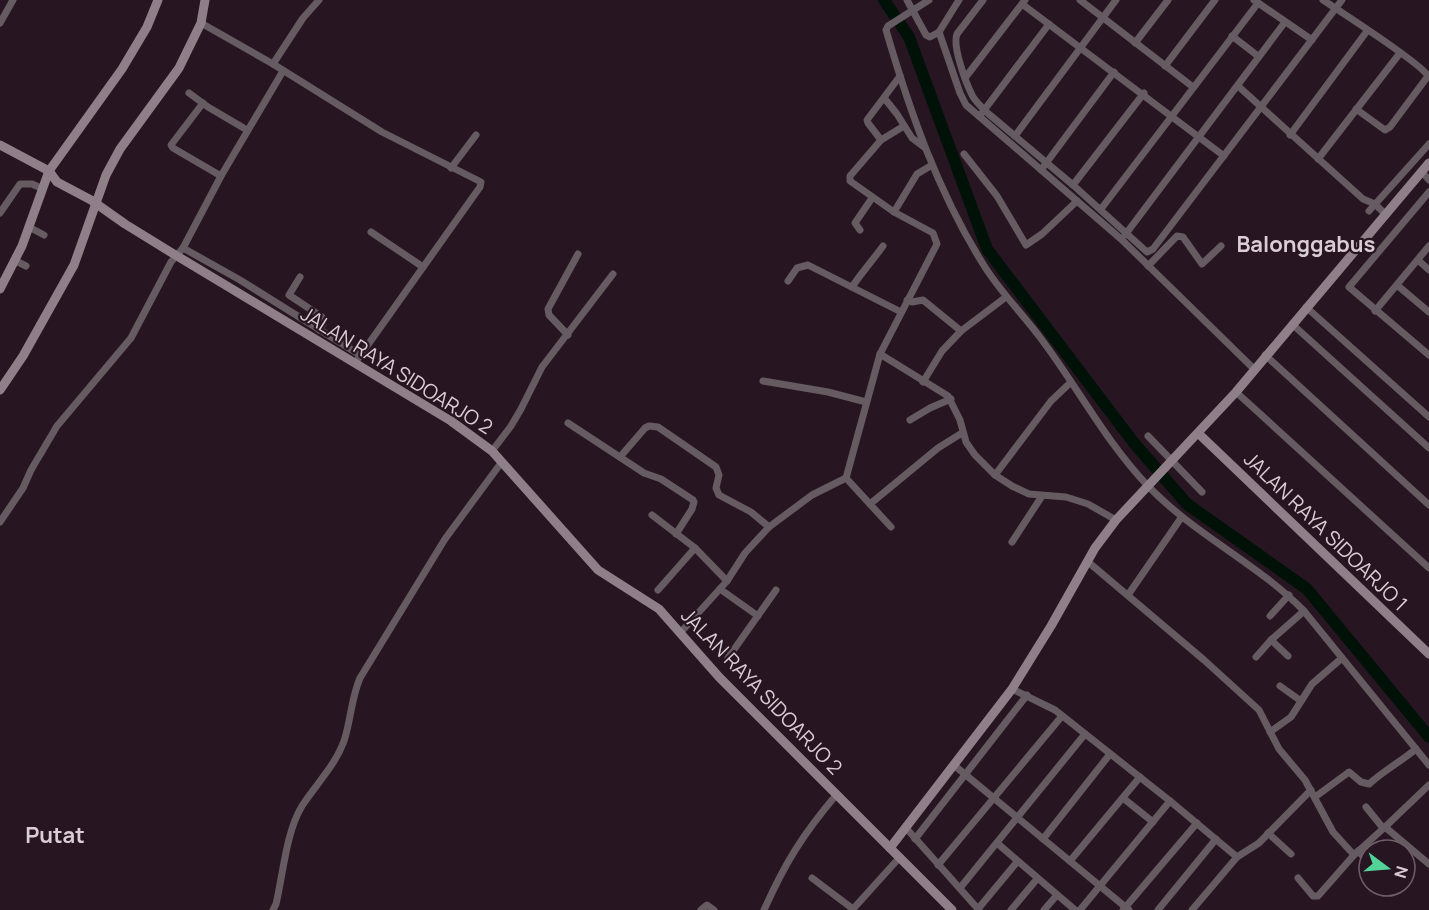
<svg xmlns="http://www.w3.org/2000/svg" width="1429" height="910" viewBox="0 0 1429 910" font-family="Manrope,sans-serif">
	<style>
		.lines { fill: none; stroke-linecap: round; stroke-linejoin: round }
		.river { stroke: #001207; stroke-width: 12 }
		.street { stroke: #655b61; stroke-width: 7 }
		.secondary { stroke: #8f7f89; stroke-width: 9 }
		.labels { text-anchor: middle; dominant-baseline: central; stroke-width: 4.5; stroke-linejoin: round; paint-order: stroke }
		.street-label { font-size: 20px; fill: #dacdd5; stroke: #271621 }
		.quarter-label { font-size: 22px; font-weight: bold; fill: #dacdd5; stroke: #271621 }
	</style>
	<rect width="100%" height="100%" fill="#271621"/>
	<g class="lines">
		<polyline class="river" points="884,0 909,37 987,249 1134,443 1187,504 1307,589 1429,737"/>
		<g class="street">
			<polyline points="907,0 926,35 930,37 939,32 959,0"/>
			<path d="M929,0L888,26L886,30C910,112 938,192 983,264C1000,292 1023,314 1042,340C1078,388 1106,442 1148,486C1195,535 1257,563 1304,611L1429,765"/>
			<path d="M983,0L957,34C952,46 966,83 972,95C975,101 980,105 984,110L1073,185L1147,252L1153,249L1342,0"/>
			<polyline points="1080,0 1193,87"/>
			<polyline points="1254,0 1312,40"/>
			<path d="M1323,0C1341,12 1421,63 1428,76L1390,127L1385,130L1356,109"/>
			<polyline points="1022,4 1224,156"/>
			<polyline points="0,23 13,0"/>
			<polyline points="201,23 273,64 382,132 481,182 480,187 355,363"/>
			<polyline points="939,32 960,93 966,105 1121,239 1254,369"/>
			<polyline points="1232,36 1258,56"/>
			<polyline points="1135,43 1168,0"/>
			<polyline points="273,64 303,18 319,0"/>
			<polyline points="1165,66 1215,0"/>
			<polyline points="965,78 1025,0"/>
			<polyline points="1238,86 1363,199 1375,204 1386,215"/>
			<polyline points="189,93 208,107 247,130"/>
			<polyline points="885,99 897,114 912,138 924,147"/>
			<polyline points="203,103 171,145 173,148 221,176"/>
			<polyline points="982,113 1049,24"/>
			<polyline points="1290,135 1367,31"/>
			<polyline points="1015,136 1116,0"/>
			<polyline points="881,140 868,123 867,120 900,76"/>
			<polyline points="964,154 997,196 1026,245 1042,234 1077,201"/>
			<polyline points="1318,159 1400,53"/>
			<polyline points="451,168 476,135"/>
			<polyline points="1041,170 1114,72"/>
			<polyline points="1421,171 1429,180"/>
			<polyline points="1073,185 1144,93"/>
			<polyline points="1429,192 1349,287 1429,355"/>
			<polyline points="1101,209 1258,3"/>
			<polyline points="1369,211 1429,144"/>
			<polyline points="894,212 917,174 932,165"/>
			<polyline points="0,213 20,184 32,184 43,189"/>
			<polyline points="29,227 44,235"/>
			<polyline points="860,230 855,223 872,198"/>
			<polyline points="371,232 423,267"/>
			<polyline points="1125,235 1285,22"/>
			<polyline points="183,248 240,280 360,355"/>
			<polyline points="14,260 26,266"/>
			<polyline points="1418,260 1429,270"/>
			<polyline points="1148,266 1177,236 1183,237 1202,264 1221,246"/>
			<polyline points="300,277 289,295 322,317 323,324 319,330"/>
			<polyline points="788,281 797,268 808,265 901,312"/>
			<polyline points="1397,285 1429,312"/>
			<path d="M852,287C862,272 873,260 883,246"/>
			<polyline points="907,300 912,302 923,300 961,331"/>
			<polyline points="1306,307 1429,417"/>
			<polyline points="1375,311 1429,246"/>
			<polyline points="1292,324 1429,448"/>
			<polyline points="568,335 549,315 548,309 578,254"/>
			<polyline points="880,354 948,396 960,420 966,442 975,455 995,475 1012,486 1029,494 1066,497 1088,504 1116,520"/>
			<polyline points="1265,355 1429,505"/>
			<polyline points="763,381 828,392 866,402"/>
			<polyline points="923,382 942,351 961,331 1006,297"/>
			<polyline points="1236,392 1429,568"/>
			<polyline points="910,420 930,408 951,399"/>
			<polyline points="568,423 644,473 661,479 693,500 694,502 692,509 676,534"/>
			<polyline points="1148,436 1202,492"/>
			<polyline points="492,451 511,426 521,409 542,367 613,274"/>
			<polyline points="620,457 645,428 649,426 658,427 716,467 719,475 716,488 719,495 751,512 769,527"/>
			<polyline points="995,475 1051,401 1070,383"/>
			<polyline points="846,478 891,527"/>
			<polyline points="870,504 938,448 962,433"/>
			<polyline points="652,515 695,548 658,590"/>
			<polyline points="0,522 23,488 31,470 57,426 131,338 171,262 183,248 221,176 283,71"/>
			<polyline points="1012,542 1042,496"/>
			<polyline points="695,548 727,581"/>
			<polyline points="1087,561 1204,660 1259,710 1279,749 1305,780 1333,832 1354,855 1385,827 1429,864"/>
			<polyline points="720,589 758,616"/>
			<polyline points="1128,595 1181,518"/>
			<polyline points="1270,616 1289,595"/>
			<polyline points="681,632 727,581 745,553 769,527 812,495 846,478 880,354 937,244 933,233 894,212 850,181 850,176 881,140 904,126"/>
			<polyline points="1271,640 1288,656"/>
			<polyline points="1256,657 1271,640 1304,611"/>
			<polyline points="728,658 776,590"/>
			<polyline points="1280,686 1301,701"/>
			<polyline points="1012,689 1055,710 1170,801 1237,857"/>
			<polyline points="1270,732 1291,717 1312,684 1342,658"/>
			<polyline points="955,766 1129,910"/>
			<path d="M1315,797L1349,772L1361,782L1369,784C1385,770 1400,762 1416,749"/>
			<polyline points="1123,798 1153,822"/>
			<polyline points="1366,807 1383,828"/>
			<polyline points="1385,827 1429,785"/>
			<polyline points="906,828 979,910"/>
			<polyline points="1268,833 1291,854"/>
			<polyline points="915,839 1027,695"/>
			<polyline points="1043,839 1110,754"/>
			<polyline points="997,843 1075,910"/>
			<polyline points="1358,851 1369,862"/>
			<polyline points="1070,861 1140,777"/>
			<polyline points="938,865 1062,716"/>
			<polyline points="812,878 853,909 900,857"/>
			<polyline points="1298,878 1313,896 1318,896 1354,855"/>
			<polyline points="960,888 1085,734"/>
			<polyline points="978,909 1017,862"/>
			<path d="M273,910L276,904C283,875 286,832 302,806C316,784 335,766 344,741C351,720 351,699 360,678L445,539L501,463"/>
			<polyline points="701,910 707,905 714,910"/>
			<path d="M764,910C785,863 803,834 837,794"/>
			<polyline points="1011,910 1037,879"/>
			<polyline points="1044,910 1057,895"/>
			<polyline points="1080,910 1170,801"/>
			<polyline points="1123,910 1197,823"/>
			<polyline points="1158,910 1216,839"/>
			<polyline points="1192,910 1237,857 1259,843 1311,790"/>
		</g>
		<g class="secondary">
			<polyline points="0,145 49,171 57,182 91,200 125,224 177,256 451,421 492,451 598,570 659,609 719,677 952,910"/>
			<polyline points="0,289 22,246 49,171 122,69 147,27 158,0"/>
			<polyline points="0,390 23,356 74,265 106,175 120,149 179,68 201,23 205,0"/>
			<polyline points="1199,434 1429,654"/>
			<polyline points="890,848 1012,689 1051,626 1095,548 1116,520 1236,392 1429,163"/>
		</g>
	</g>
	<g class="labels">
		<g class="street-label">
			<text transform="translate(397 370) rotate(32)">JALAN RAYA SIDOARJO 2</text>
			<text transform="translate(1326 531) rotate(44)">JALAN RAYA SIDOARJO 1</text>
			<text transform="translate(762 691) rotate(46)">JALAN RAYA SIDOARJO 2</text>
		</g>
		<g class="quarter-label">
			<text x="1306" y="244">Balonggabus</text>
			<text x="55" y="835">Putat</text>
		</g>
	</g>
	<g transform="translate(1387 868) rotate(106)"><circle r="28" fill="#271621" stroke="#6f5f69" stroke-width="1.5"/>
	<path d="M0-4.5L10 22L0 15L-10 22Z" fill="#52d397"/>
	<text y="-9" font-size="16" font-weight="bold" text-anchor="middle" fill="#dacdd5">N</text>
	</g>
</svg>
